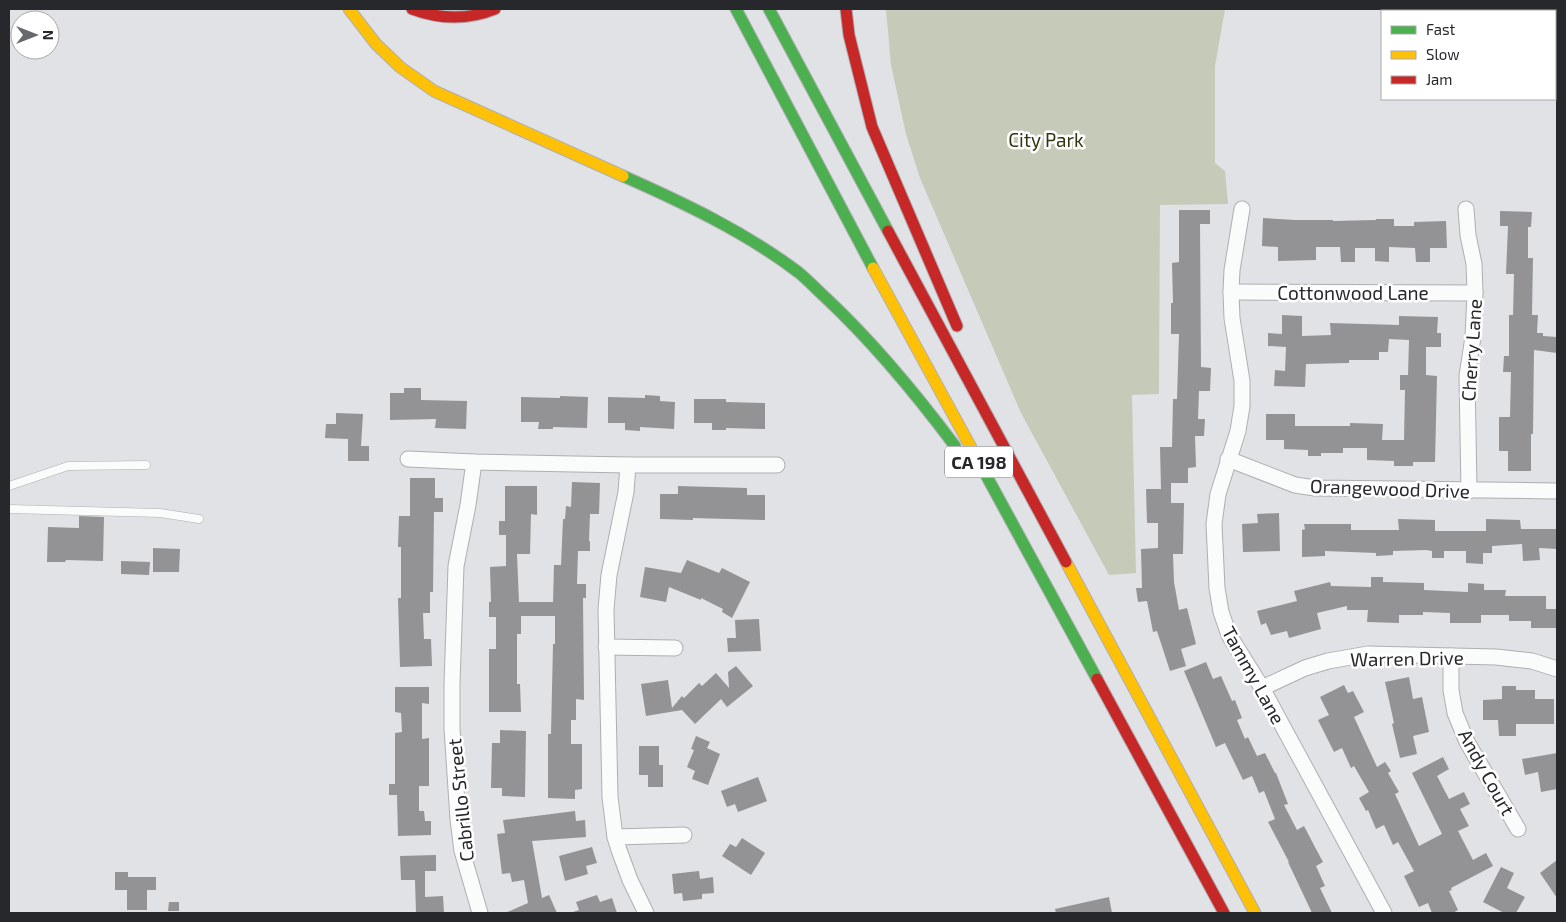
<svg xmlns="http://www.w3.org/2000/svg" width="1566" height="922" viewBox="0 0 1566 922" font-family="'Exo 2',sans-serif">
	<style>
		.green { fill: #c6cab8 }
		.building { fill: #939395 }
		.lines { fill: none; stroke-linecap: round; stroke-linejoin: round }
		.lane-casing { stroke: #aeafb2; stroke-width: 9 }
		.street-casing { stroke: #aeafb2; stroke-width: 17 }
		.fast-casing { stroke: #aeafb2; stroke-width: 13 }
		.slow-casing { stroke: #aeafb2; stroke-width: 13 }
		.jam-casing { stroke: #aeafb2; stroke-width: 13 }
		.lane { stroke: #fafbfb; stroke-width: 8 }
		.street { stroke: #fafbfb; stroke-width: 15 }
		.fast { stroke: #4caf50; stroke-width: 11 }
		.slow { stroke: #ffc107; stroke-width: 11 }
		.jam { stroke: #c62828; stroke-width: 11 }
		.labels { text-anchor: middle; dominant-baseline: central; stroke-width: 5; stroke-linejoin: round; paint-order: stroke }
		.shield { fill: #fff; stroke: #68686b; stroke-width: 1 }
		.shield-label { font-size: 18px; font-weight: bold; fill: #27282b }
		.park-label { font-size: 19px; fill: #303610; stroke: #fff }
		.street-label { font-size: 19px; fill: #27282b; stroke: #fff }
	</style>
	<rect width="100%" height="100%" fill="#e1e2e6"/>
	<polygon class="green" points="886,9 1225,9 1215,66 1215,163 1225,171 1228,204 1160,205 1159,394 1132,395 1136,573 1109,575 1021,413 920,178 906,134 891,65"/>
	<g class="building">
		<polygon points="1179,210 1210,210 1210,224 1200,224 1201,367 1211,368 1210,391 1199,391 1198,419 1205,419 1204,436 1195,436 1196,467 1188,468 1188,483 1171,483 1171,503 1184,503 1183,554 1173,554 1174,582 1179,610 1187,608 1196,644 1181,649 1186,666 1170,671 1157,631 1153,632 1147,601 1138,602 1136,588 1142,588 1141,549 1158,548 1158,523 1147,523 1146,489 1161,489 1160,447 1172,447 1173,399 1177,399 1179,334 1171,334 1171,303 1173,303 1172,263 1179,262"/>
		<polygon points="1500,211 1532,212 1531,227 1528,227 1528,258 1533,258 1532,315 1538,315 1537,333 1543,333 1543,336 1557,337 1557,353 1534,350 1533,434 1531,434 1531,471 1508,471 1508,451 1499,451 1499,417 1510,417 1511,372 1503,372 1504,356 1509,356 1509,315 1513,315 1514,274 1506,274 1508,226 1500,226"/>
		<polygon points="1263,218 1295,220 1333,220 1333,221 1376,220 1376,219 1394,219 1394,226 1414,226 1414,222 1446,221 1447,248 1430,248 1430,262 1416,262 1415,248 1389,247 1389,262 1375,261 1375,248 1355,248 1355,262 1341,262 1340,247 1316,247 1316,260 1278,261 1278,247 1262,246"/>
		<polygon points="1282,315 1302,316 1302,336 1331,335 1330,323 1399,325 1399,316 1438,317 1437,333 1441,333 1441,347 1426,347 1426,375 1437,376 1435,462 1413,462 1413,466 1394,466 1394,461 1367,460 1367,448 1343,448 1343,453 1321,453 1321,456 1308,456 1308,450 1284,449 1284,440 1266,440 1266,414 1295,414 1295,426 1350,426 1350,423 1383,424 1382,440 1404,440 1405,390 1400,390 1400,375 1408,375 1409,340 1389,339 1388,352 1379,352 1379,360 1349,360 1349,363 1306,364 1305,387 1274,386 1275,370 1285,371 1286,347 1268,346 1268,333 1282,334"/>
		<polygon points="404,388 421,388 421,400 467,401 466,429 435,428 436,419 390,420 390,393 404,393"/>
		<polygon points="645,395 660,396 660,401 675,402 674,429 640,427 640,431 625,430 625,423 608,423 608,397 645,398"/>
		<polygon points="560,396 588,397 587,428 553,427 553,429 538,429 539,422 521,422 521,397 560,398"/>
		<polygon points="694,399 726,399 726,402 765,403 765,429 726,428 726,430 712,430 712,423 694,423"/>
		<polygon points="336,413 363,414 361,446 369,446 369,461 348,461 348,439 325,438 326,424 336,424"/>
		<polygon points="410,478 435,478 435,498 443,498 443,512 434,512 433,592 430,592 430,613 423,613 424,639 431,639 432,666 400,667 398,598 401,598 401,547 398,547 399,516 410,516"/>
		<polygon points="572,482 600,483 599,514 590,514 589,541 590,541 590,551 578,551 577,584 586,584 586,598 583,598 584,700 576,699 576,720 571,720 571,744 582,744 582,789 575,790 575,799 548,798 548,734 551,734 553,644 555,644 555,616 521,616 521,634 517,634 517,684 520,684 521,712 489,712 489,649 496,649 496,617 489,617 489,602 491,602 490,567 506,566 506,535 499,535 499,521 505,521 505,486 537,486 537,515 531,514 530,554 517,554 519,602 553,602 554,565 561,565 563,519 565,519 566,506 571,507"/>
		<polygon points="678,486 747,488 747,495 765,495 765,520 693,518 693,520 660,519 660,494 678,494"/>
		<polygon points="1279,513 1280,551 1243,552 1242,524 1258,523 1257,514"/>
		<polygon points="79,516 104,517 103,561 66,560 65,562 47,562 48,527 79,528"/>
		<polygon points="1398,519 1435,520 1435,531 1486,531 1486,519 1520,520 1521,529 1557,529 1557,549 1539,548 1540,560 1523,561 1522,544 1492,546 1492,553 1483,553 1483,564 1466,563 1466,551 1444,551 1444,558 1432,558 1432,551 1426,550 1393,551 1393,555 1376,556 1376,553 1325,551 1325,556 1302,557 1302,530 1305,529 1304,524 1351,524 1351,530 1399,530"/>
		<polygon points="153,548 180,549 179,572 153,572"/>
		<polygon points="687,560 719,573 722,568 750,582 732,618 722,612 723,609 701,598 701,600 669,587 666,602 640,597 645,567 681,573"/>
		<polygon points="121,561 150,562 149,575 121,574"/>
		<polygon points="1371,577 1383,577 1383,582 1424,583 1424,590 1468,592 1468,583 1484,584 1484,590 1506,590 1505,596 1546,596 1546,609 1557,609 1557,628 1531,628 1531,621 1509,621 1509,615 1481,615 1481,623 1450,623 1450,613 1423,612 1423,615 1399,615 1399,623 1367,622 1368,610 1347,610 1347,606 1317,613 1321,629 1289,638 1287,631 1271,635 1266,623 1261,625 1257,611 1297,601 1294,591 1330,582 1331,586 1371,587"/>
		<polygon points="759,619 761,651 728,652 727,638 736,638 735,620"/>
		<polygon points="1206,662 1213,679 1221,676 1232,701 1235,700 1242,718 1237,720 1245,739 1248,737 1257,756 1265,753 1275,773 1276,773 1288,804 1284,805 1297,830 1304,826 1316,849 1323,862 1316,866 1325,886 1320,888 1332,913 1312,913 1288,862 1289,862 1268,822 1275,819 1264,791 1259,793 1252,776 1243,780 1225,743 1216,747 1184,671"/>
		<polygon points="736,666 753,686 727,707 721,699 695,724 682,710 646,716 641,684 668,680 672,708 682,696 684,698 699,683 702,686 716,673 729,688 728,672"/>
		<polygon points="1409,677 1413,699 1422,697 1429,732 1413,736 1417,754 1400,758 1392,724 1394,723 1385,682"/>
		<polygon points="1344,685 1348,693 1353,691 1364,712 1354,717 1377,767 1385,762 1391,771 1388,773 1399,792 1395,794 1419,846 1442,834 1412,773 1443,757 1449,769 1437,776 1449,799 1464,792 1470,804 1460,809 1469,826 1458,831 1473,860 1486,853 1493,866 1451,888 1452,890 1449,891 1458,910 1453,913 1432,913 1428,903 1419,907 1404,876 1414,871 1398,842 1393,845 1384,825 1376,829 1368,810 1366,811 1359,798 1369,792 1354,766 1351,768 1342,748 1334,752 1318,720 1329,715 1320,697"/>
		<polygon points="1502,686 1516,686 1516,690 1535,690 1535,699 1554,699 1554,724 1516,724 1516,736 1499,736 1498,720 1483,720 1483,700 1502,699"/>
		<polygon points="395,687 429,687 429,704 422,703 422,739 429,738 429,786 419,786 419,811 424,811 425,821 431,821 431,835 398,836 397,795 389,795 389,784 395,784 395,733 402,732 401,713 395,712"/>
		<polygon points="500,730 526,731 525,797 502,796 502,788 491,788 492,743 500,743"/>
		<polygon points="696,736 710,742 707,748 720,754 708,785 692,779 695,771 687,767 694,750 691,749"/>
		<polygon points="639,746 659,746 659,765 663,765 663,787 648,787 648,775 639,775"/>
		<polygon points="1557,753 1557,789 1541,792 1538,772 1525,775 1522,759"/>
		<polygon points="758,777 767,801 738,812 735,804 727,807 721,791"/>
		<polygon points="575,811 576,821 585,820 586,837 532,841 542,898 549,895 557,913 505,913 528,903 524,880 512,882 510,873 502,874 497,834 505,833 503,820"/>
		<polygon points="742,838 765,853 751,875 722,856 730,844 736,847"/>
		<polygon points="592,847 597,863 586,866 588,874 565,881 559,856"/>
		<polygon points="436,855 436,871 425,871 425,897 443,896 444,913 416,913 415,880 401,880 400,856"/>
		<polygon points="1557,860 1557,898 1540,873"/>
		<polygon points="1501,867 1514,873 1507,888 1525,897 1516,913 1504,913 1483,902"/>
		<polygon points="699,871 700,879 713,877 714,893 702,894 702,899 683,901 682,893 674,894 672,874"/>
		<polygon points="115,872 128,872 128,877 156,877 156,890 147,890 147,910 127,910 127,890 115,890"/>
		<polygon points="597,895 600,902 612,898 617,913 574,913 573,912 579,910 576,902"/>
		<polygon points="1109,897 1112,913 1056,913 1055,909"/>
		<polygon points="169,902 179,902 179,911 168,911"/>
	</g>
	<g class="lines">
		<defs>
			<g id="lane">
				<polyline points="9,486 68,466 146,465"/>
				<polyline points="9,509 160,513 199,519"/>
			</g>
			<g id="street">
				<polyline points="1451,9 1451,11"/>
				<polyline points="1242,209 1232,270 1231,292 1232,318 1242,381 1242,406 1238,431 1218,494 1214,524 1217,588 1221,612 1229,635 1262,688 1384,913"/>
				<polyline points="1466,209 1468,235 1474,264 1475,293 1473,337 1467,376 1469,491"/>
				<polyline points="1231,292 1475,293"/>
				<polyline points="408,459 474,462 628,465"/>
				<polyline points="1228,459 1295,485 1315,488 1557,491"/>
				<polyline points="474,462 468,505 456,566 452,684 452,728 458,819 462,851 480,913"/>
				<polyline points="606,647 675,648"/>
				<polyline points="1451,656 1451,690 1455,713 1467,742 1518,829"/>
				<polyline points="1262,688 1305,668 1328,661 1368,654 1496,657 1532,661 1557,669"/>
				<polyline points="615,837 684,835"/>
				<polyline points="646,913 630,880 619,850 615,837 610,797 606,609 609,575 626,492 628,465 777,465"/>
			</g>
			<g id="fast">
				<polyline points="736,9 873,268"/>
				<polyline points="769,9 888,231"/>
				<path d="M623,176C684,203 745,232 798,272C808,280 817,290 826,298C874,343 916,394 955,446"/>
				<polyline points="974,453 1097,679"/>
			</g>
			<g id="slow">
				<polyline points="349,9 376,44 400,67 434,91 623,176"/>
				<polyline points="873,268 974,453"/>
				<polyline points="1066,562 1255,913"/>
			</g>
			<g id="jam">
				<path d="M412,9C439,19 468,20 495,9"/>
				<polyline points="846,9 849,35 872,127 957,326"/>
				<polyline points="888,231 1066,562"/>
				<polyline points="1097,679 1224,913"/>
			</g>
		</defs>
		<use href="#lane" class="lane-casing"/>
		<use href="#street" class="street-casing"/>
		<use href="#fast" class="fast-casing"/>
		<use href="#slow" class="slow-casing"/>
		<use href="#jam" class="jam-casing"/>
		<use href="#lane" class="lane"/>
		<use href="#street" class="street"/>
		<use href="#fast" class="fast"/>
		<use href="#slow" class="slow"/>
		<use href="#jam" class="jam"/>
	</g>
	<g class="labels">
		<rect class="shield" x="945" y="446.5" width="68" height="31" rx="4"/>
		<g class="shield-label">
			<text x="979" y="462">CA 198</text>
		</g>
		<g class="park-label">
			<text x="1046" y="139">City Park</text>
		</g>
		<g class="street-label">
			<text x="1353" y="292">Cottonwood Lane</text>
			<text transform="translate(1471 350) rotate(-86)">Cherry Lane</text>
			<text transform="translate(1390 488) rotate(2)">Orangewood Drive</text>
			<text transform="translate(1407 658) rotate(-1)">Warren Drive</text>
			<text transform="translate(1254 675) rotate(61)">Tammy Lane</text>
			<text transform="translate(1487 772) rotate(61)">Andy Court</text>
			<text transform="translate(460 800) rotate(-96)">Cabrillo Street</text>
		</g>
	</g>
	<rect width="1566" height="922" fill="none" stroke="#27282b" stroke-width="20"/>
	<rect x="1381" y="10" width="175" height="90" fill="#ffffff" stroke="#a9a9aa"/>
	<rect x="1391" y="26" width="25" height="8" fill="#4caf50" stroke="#a9a9aa"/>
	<text x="1426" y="35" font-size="15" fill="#27282b">Fast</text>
	<rect x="1391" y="51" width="25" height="8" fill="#ffc107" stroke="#a9a9aa"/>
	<text x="1426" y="60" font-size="15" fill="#27282b">Slow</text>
	<rect x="1391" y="76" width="25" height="8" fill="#c62828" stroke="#a9a9aa"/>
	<text x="1426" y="85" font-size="15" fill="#27282b">Jam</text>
	<g transform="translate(35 35) rotate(90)"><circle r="24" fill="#ffffff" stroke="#a9a9aa"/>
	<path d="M0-4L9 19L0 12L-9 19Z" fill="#68696c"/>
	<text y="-8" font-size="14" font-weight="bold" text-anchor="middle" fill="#27282b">N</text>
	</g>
</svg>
